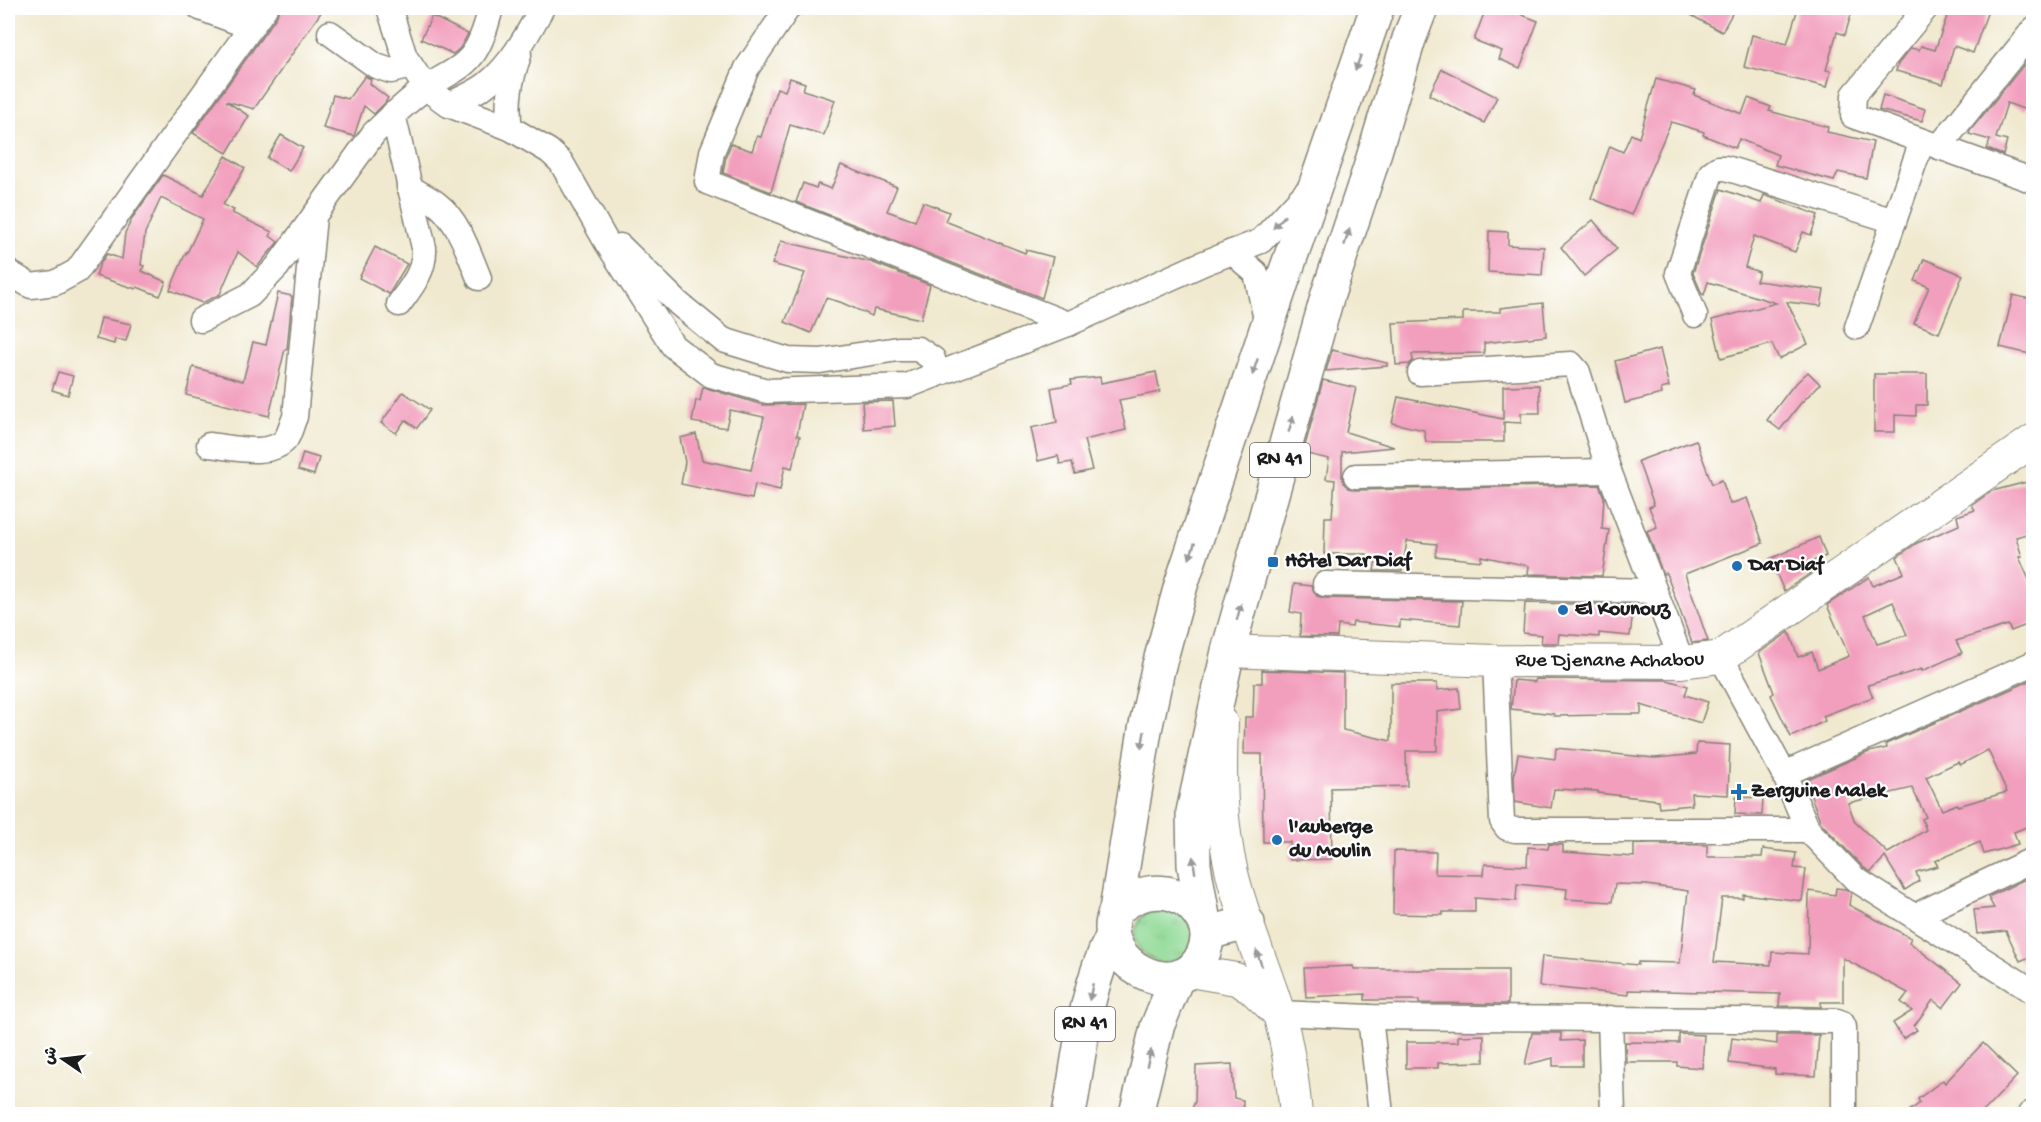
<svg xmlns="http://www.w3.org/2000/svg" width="2041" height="1122" viewBox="0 0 2041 1122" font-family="'Gochi Hand','Playpen Sans Arabic',sans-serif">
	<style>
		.grass { fill: url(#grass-tufts); stroke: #567a58; stroke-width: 1.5 }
		.building { fill: #f29fbd; fill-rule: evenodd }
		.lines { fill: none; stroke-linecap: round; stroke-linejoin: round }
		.minor-casing { stroke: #868276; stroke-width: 27 }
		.major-casing { stroke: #868276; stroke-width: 34 }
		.highway-casing { stroke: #868276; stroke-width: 36 }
		.minor { stroke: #fff; stroke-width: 24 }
		.major { stroke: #fff; stroke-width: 32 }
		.highway { stroke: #fff; stroke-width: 33 }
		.oneway { fill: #999 }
		.poi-dot { fill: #1f6fb2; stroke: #fff; stroke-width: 2 }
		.labels { text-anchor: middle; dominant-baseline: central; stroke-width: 4.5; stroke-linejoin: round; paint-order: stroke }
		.shield { fill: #fff; stroke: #606060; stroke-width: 1.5 }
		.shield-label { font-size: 20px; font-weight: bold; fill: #1c1c1c }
		.poi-label { font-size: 21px; font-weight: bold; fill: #1c1c1c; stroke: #fff; text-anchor: start }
		.street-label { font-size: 21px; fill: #1c1c1c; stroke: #fff }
	</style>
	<defs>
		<pattern id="grass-tufts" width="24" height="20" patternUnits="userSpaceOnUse" patternTransform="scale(1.5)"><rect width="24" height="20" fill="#8fd994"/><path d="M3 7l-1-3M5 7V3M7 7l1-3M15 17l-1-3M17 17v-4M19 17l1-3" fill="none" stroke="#7bba7f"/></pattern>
	</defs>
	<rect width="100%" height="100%" fill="#fff"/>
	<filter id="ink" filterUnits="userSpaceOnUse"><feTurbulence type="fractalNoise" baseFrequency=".0167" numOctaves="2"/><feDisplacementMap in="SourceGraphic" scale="12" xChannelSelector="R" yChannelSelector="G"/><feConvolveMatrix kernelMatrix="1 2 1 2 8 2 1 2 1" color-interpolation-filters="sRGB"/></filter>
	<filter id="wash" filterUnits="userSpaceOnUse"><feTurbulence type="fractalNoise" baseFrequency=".008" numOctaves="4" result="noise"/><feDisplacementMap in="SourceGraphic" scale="24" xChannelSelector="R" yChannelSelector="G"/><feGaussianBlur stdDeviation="1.35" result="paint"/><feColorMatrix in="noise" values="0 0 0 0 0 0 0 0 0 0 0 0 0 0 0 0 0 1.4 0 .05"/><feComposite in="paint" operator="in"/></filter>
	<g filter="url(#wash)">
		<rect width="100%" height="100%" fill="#f0e9cf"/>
		<path class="grass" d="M1158,905L1181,908L1195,938L1184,958L1161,964C1155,960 1145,957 1141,951C1126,933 1141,913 1158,905Z"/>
		<g id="blocks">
			<g class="building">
				<polygon points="279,8 324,8 254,109 226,101 249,116 227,153 193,133 277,16"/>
				<polygon points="1486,8 1514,8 1512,11 1538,21 1520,68 1499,59 1502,51 1474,40"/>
				<polygon points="1678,8 1735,8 1722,32"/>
				<polygon points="1798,8 1853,8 1845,35 1837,32 1826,70 1831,71 1827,87 1744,67 1752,35 1787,44"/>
				<polygon points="1950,8 1989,8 1973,53 1954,46 1943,84 1896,71 1898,64 1911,48 1919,50 1921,46 1935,50"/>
				<polygon points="432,16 468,34 460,48 453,54 421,39"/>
				<polygon points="2030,57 2034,59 2034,89 2026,110 2007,103 1996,138 2007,141 2003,155 1987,149 1990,140 1969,134 1970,131"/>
				<polygon points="1442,69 1497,97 1484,123 1429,95"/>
				<polygon points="365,76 371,79 370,84 388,98 385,103 374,114 364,106 354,136 323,128 333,95 348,99"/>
				<polygon points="790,78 805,83 803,90 835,100 824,135 790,125 771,192 723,173 726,156 731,144 752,151 757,136 761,137 777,88 785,91"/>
				<polygon points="1656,79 1696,90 1694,95 1742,114 1748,98 1771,107 1769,111 1828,127 1827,132 1873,142 1866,178 1838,172 1834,181 1775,165 1778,155 1739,139 1735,148 1703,135 1704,132 1671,122 1631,215 1591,198 1610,146 1623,152 1631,134 1639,138"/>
				<polygon points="1883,95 1925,109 1922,121 1879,110"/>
				<polygon points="281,135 303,148 289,171 267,158"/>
				<polygon points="226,156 245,168 223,205 234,210 232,213 272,232 270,236 278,242 257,267 238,252 220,294 202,303 170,290 186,252 187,253 203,219 161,198 145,233 141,265 144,266 142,271 166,282 160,296 137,287 136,289 96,276 100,263 107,254 122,259 125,233 133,217 163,175 203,195"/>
				<polygon points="841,165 897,187 887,211 915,221 923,202 949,212 945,221 1025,253 1026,250 1053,257 1042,298 796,202 803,183 816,188 818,184 831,189"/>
				<polygon points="1721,189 1761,203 1764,195 1818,215 1811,235 1803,232 1795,252 1754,236 1745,267 1759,272 1756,281 1824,290 1821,306 1787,302 1808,344 1779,359 1772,344 1721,358 1712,320 1776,303 1708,282 1704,295 1702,294 1693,273"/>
				<polygon points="1593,220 1617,249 1584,276 1561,247"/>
				<polygon points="1489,231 1508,232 1508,245 1544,247 1542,275 1488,272"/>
				<polygon points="781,241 871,262 930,285 921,319 874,309 872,316 840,302 826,298 811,333 785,322 805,273 772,264"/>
				<polygon points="375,247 407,264 389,294 359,278"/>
				<polygon points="1924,259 1963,275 1939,333 1914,323 1929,287 1915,281"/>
				<polygon points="278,293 292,296 287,349 285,349 269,416 186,395 193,367 243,381 253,342 266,345"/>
				<polygon points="2013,295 2034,300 2034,355 2000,347"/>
				<polygon points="1543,303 1546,336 1484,343 1484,353 1412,354 1413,361 1409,364 1396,365 1393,323 1463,320 1463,312 1500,312 1500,308"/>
				<polygon points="101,318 131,324 126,341 115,339 114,344 96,339"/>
				<polygon points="1660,349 1669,387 1661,389 1662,394 1625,403 1615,361"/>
				<polygon points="1332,350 1387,363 1387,366 1326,371"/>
				<polygon points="58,372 73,376 68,395 52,390"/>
				<polygon points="1156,372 1160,392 1119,400 1126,430 1084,440 1092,470 1075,474 1072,462 1060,464 1058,456 1038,461 1031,428 1057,422 1051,388 1072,384 1071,380 1100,377 1101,383"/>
				<polygon points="1808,372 1820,384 1800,404 1780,430 1767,420 1792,387"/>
				<polygon points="1874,374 1927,374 1927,405 1916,405 1916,416 1895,415 1895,432 1874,432"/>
				<polygon points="1323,380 1356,388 1346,432 1394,447 1342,452 1342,477 1344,483 1349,488 1356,490 1599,485 1604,497 1602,529 1609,530 1602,576 1528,574 1529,566 1481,556 1481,561 1435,556 1437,544 1407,541 1402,571 1374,571 1376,559 1366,558 1367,554 1324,554 1325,517 1332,517 1335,480 1326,479 1329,459 1303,453"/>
				<polygon points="1539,385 1540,413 1521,413 1521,423 1504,422 1504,442 1426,442 1424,430 1392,423 1398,397 1503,419 1503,386"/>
				<polygon points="703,387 763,405 803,404 797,435 800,436 792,468 785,466 780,490 755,484 752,499 681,484 685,462 680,438 696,434 702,460 751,470 764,417 730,410 726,428 692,422 696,400 700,401"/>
				<polygon points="403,392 430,410 417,428 405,420 396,433 381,423"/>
				<polygon points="893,401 895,426 864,429 862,402"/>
				<polygon points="1696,440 1712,484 1722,480 1730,504 1747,498 1763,543 1685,574 1708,641 1692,643 1666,573 1663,574 1647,531 1657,527 1649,507 1654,505 1638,461"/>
				<polygon points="303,453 319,458 314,475 298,470"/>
				<path d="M2031,481L2034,491V532L2016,537L2022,557H2019L2034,591V622L2011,631L2008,625L1956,641L1962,653L1922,671V669L1868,685L1873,697L1823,716L1825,721L1791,737L1771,695L1774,693L1759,653L1789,632L1798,657L1812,652L1818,669L1849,656L1827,605L1869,577L1873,586L1904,573L1897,557L1917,543L1959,525L1957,516L1975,510L1972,505L1992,491ZM1893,602L1907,635L1877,644L1865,615Z"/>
				<polygon points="1819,537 1826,556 1813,561 1817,569 1784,591 1770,559"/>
				<polygon points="1294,584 1311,586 1317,596 1325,598 1462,601 1460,625 1400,620 1400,627 1353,622 1352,627 1338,625 1337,637 1300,636 1301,614 1290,612"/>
				<polygon points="1525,603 1634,605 1630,636 1599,633 1599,637 1559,634 1558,643 1541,643 1542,635 1523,633"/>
				<polygon points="1262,670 1343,673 1343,730 1391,741 1391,683 1437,683 1437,690 1459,688 1461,709 1437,712 1437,751 1406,751 1407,786 1331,788 1332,859 1290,860 1290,842 1263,842 1262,754 1244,754 1245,717 1253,717 1254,683 1262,683"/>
				<polygon points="1535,679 1667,680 1688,686 1685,695 1708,702 1701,723 1641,705 1641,714 1602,714 1602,715 1554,716 1554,714 1511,709 1514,680 1535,682"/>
				<path d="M2034,679V824L2014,832L2018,844L1984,854L1980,842L1935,861L1938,866L1916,872L1919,881L1905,890L1885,857L1871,872L1864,868L1821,823L1805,780L1869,752L1887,748L1886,744ZM1988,750L2007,792L1958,806L1957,804L1942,810L1926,777L1958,762L1960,765ZM1912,788L1926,817L1922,819L1926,830L1888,853L1855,822L1848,803Z"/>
				<polygon points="1697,743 1730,745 1728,795 1691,793 1692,805 1659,808 1658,800 1598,793 1598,791 1554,789 1551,808 1515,802 1514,777 1518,754 1555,759 1556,748 1654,758 1667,757 1696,754"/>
				<polygon points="1736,797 1763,798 1762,815 1735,814"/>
				<polygon points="1549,844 1563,845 1563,852 1634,857 1634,844 1707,845 1707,857 1762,857 1763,849 1796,853 1794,868 1806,869 1802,901 1743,894 1743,898 1722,898 1714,962 1771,965 1772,952 1808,954 1809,891 1835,895 1836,888 1845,889 1851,893 1849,905 1911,938 1909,942 1962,983 1943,1008 1933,1000 1914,1026 1917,1030 1903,1039 1893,1023 1912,1011 1901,1002 1908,993 1843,958 1843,1002 1821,1002 1821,1007 1779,1006 1780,994 1628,990 1628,995 1539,986 1542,956 1638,965 1638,962 1680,963 1688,891 1647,885 1615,884 1612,902 1566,899 1567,889 1517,884 1516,901 1475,898 1475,912 1443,912 1443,915 1393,914 1394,851 1436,852 1435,874 1484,875 1485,864 1527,866 1528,847 1548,849"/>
				<polygon points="2034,875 2034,955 2020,961 2006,931 1977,934 1974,910 1994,908 1988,897"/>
				<polygon points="1353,966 1354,969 1409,969 1409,970 1508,970 1508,1004 1419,1003 1419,1000 1365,1000 1365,994 1306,997 1304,968"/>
				<polygon points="1532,1033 1561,1033 1561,1041 1582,1040 1582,1066 1553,1066 1553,1058 1525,1065"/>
				<polygon points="1679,1034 1704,1035 1702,1068 1677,1066 1677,1062 1626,1062 1625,1042 1679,1043"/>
				<polygon points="1484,1035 1484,1062 1438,1063 1438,1068 1406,1068 1406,1042 1458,1042 1458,1036"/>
				<polygon points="1777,1035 1819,1035 1816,1076 1775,1074 1775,1069 1729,1063 1732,1038 1777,1044"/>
				<polygon points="1983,1043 2017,1076 1985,1110 1976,1114 1905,1114 1920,1103 1918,1099 1943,1080 1945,1083"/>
				<polygon points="1232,1064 1234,1098 1243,1100 1243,1114 1190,1114 1195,1101 1196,1066"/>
			</g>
		</g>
	</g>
	<g filter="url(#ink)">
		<use href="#blocks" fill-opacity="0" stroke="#868276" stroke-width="1.5"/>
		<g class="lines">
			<defs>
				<g id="minor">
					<polyline points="200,8 251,27"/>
					<polyline points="389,8 405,57 426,88 449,105 510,128 549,151 561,162 607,243 673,346 711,375 767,391 907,386 1068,324 1204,263 1261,241 1311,187"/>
					<polyline points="788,8 747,68 712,152 707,182 1068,324"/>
					<polyline points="1926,8 1854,95 1853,116 2034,181"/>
					<polyline points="330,33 376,66 391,71 411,66"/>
					<path d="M449,105C461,98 476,93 487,84C512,64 527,35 542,8"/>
					<path d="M393,114L424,248C425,271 412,286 399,304"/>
					<path d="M510,128C506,101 510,81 519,55"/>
					<polyline points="1939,147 2034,29"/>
					<path d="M409,187C418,193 429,198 437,204C459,221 469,254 479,278"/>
					<polyline points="620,246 679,304 723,340 788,360 820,361 898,349 918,349 933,359 936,375"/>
					<polyline points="1232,252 1256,273 1267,324"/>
					<polyline points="8,272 31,286 55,283 77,271 265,8"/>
					<polyline points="1695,315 1678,273 1711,173 1718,168 1726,168 1894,221"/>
					<path d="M201,320L250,295L277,267L374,133C391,117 408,100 427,87C443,76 464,69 475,51C483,38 487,23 491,8"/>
					<polyline points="1857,327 1922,141"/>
					<polyline points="1420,373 1571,364 1578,372 1609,471 1682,662"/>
					<path d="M209,445C230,447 271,458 286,439C290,433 292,423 295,417L314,216"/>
					<polyline points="1356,476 1609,471"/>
					<polyline points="1325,584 1654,591"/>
					<polyline points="1721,657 1784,774 1808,830 1855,879 2034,992"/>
					<polyline points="1495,661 1502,821 1507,828 1515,830 1808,830"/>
					<polyline points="1784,774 2034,663"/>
					<polyline points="1915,916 2034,859"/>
					<polyline points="1279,1013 1370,1017 1837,1021 1842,1023 1844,1027 1844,1114"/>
					<polyline points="1370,1017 1381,1114"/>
					<polyline points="1610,1018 1613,1114"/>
					<polyline points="2030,1114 2034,1112"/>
				</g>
				<g id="major">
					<path id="s1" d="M1228,651L1495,661L1682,662L1721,657L2034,440"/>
					<path d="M1222,724C1220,774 1220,823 1232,873C1243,920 1264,965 1278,1011C1288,1043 1293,1082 1296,1114"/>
					<polyline points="1190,971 1236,979 1251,987 1276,1011"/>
				</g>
				<g id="highway">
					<path d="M1116,910C1144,885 1182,885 1202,919C1209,930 1208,943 1203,954C1179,1008 1093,962 1116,910L1145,730L1158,669L1181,585L1281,285L1377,8"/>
					<polyline points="1204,922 1194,865 1193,812 1228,651 1328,294 1370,168 1409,39 1421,8"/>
					<polyline points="1207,933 1248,923"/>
					<path d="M1069,1114C1080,1055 1084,991 1112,937"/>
					<polyline points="1136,1114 1157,1027 1177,978"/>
				</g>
			</defs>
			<use href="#minor" class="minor-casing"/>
			<use href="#major" class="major-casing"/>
			<use href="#highway" class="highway-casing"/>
			<use href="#minor" class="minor"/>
			<use href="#major" class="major"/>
			<use href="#highway" class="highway"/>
		</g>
		<defs><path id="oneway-solid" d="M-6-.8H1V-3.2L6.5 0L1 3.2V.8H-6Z" transform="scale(1.5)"/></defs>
		<g class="oneway">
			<use href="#oneway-solid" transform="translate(1358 63) rotate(109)"/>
			<use href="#oneway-solid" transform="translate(1279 222) rotate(133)"/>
			<use href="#oneway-solid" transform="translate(1347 237) rotate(-72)"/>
			<use href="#oneway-solid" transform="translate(1255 367) rotate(108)"/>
			<use href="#oneway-solid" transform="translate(1291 424) rotate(-74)"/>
			<use href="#oneway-solid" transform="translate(1192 551) rotate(109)"/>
			<use href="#oneway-solid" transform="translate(1239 612) rotate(-75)"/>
			<use href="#oneway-solid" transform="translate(1143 740) rotate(100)"/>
			<use href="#oneway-solid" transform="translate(1194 865) rotate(-98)"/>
			<use href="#oneway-solid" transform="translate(1259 958) rotate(-109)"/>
			<use href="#oneway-solid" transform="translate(1091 992) rotate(102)"/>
			<use href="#oneway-solid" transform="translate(1149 1058) rotate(-75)"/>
		</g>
	</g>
	<g class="poi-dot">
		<rect x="1267" y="556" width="12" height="12" rx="3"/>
		<circle cx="1737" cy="566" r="6"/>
		<circle cx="1563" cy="610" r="6"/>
		<path d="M1736 783h6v6h6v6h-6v6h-6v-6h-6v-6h6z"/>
		<circle cx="1277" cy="840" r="6"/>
	</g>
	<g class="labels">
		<g class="shield">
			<rect x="1250" y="443" width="60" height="34" rx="4.5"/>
			<rect x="1055" y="1007" width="60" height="34" rx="4.5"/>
		</g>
		<g class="shield-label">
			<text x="1280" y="460">RN 41</text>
			<text x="1085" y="1024">RN 41</text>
		</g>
		<g class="poi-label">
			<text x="1285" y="562">Hôtel Dar Diaf</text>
			<text x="1749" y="566">Dar Diaf</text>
			<text x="1575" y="610">El Kounouz</text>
			<text x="1751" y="792">Zerguine Malek</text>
			<text x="1289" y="828">l'auberge<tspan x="1289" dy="24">du Moulin</tspan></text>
		</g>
		<g class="street-label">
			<text stroke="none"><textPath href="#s1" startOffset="382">Rue Djenane Achabou</textPath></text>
		</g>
	</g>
	<rect width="2041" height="1122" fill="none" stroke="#fff" stroke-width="30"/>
	<g transform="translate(63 1059) rotate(284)" stroke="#ffffff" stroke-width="4.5" paint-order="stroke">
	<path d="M0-4.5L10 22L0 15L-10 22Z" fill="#1c1c1c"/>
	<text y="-9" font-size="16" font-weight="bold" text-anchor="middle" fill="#1c1c1c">ش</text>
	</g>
</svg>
